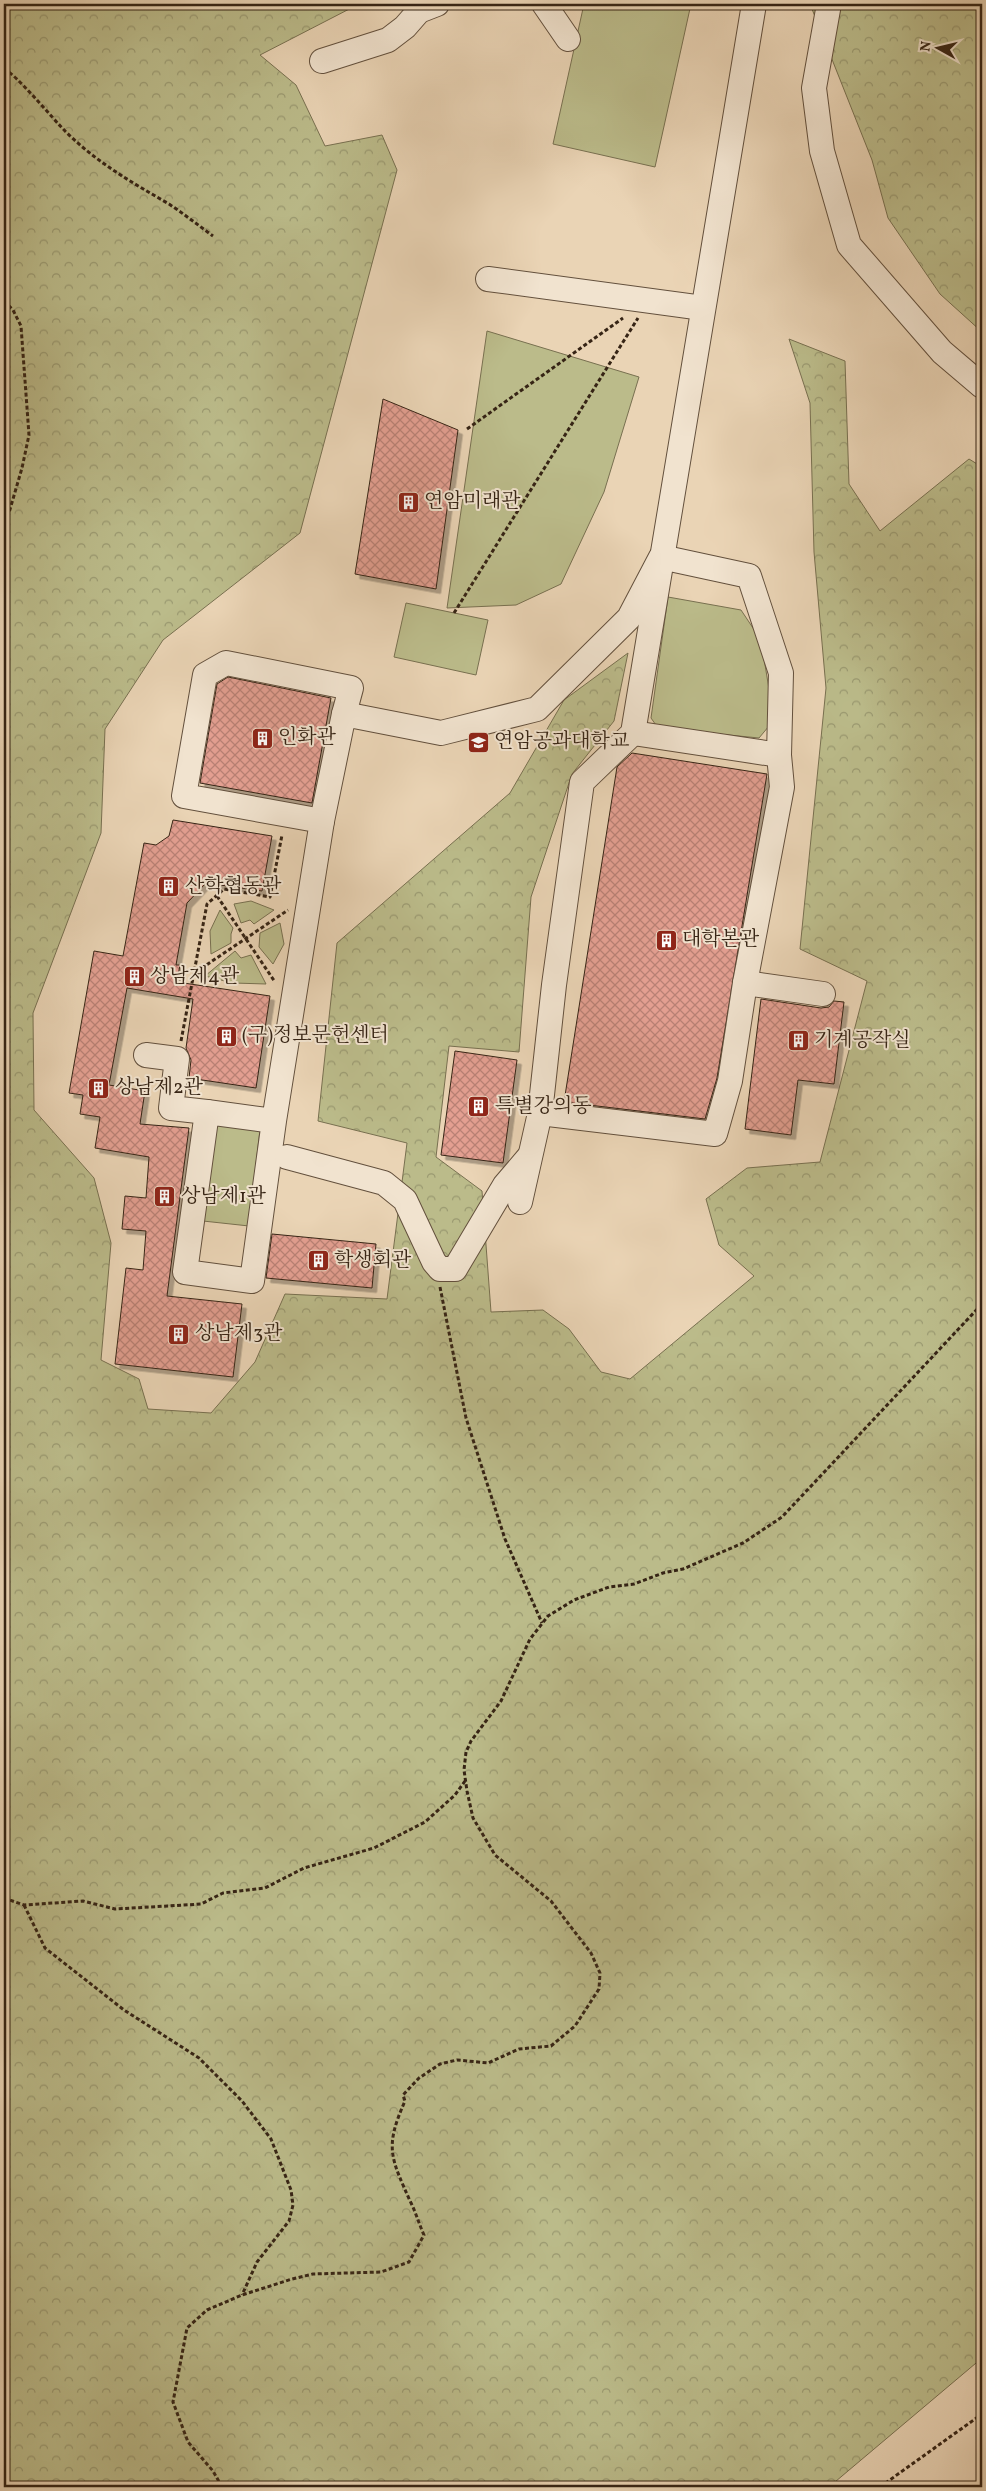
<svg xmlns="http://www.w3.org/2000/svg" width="986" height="2491" viewBox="0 0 986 2491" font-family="Vollkorn,'Noto Serif KR',serif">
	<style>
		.green { fill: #bbbb8a; stroke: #787050 }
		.forest { fill: url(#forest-crowns); stroke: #787050 }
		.building { fill: url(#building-cross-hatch); stroke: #362415; filter: url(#shadow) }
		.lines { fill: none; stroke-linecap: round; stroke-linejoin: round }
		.minor-casing { stroke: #63503d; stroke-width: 26 }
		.path { stroke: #362415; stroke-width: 3; stroke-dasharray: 4 2.5; stroke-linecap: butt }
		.minor { stroke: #f1e3cf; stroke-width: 24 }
		.labels { text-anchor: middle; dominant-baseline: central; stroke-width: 4; stroke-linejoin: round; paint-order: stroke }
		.poi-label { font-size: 20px; fill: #362415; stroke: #f1e3cf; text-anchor: start }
	</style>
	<defs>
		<pattern id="forest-crowns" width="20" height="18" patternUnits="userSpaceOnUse" patternTransform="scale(1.25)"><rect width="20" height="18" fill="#bbbb8a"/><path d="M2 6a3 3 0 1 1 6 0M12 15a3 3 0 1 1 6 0" fill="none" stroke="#999870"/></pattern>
		<pattern id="building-cross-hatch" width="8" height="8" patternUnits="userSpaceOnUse" patternTransform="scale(1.25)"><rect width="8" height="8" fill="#e39f91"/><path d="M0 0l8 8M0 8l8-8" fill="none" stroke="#b98175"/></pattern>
		<filter id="shadow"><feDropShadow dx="4.5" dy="4.5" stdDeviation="0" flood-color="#0004"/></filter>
	</defs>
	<rect width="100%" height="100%" fill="#ead4b5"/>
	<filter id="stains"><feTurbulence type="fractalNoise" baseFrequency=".004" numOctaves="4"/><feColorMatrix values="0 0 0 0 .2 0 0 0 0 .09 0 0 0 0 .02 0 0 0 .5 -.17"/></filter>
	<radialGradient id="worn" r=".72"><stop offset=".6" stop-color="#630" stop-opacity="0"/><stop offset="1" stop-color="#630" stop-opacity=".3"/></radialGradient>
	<g class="green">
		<polygon points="584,4 691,4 655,167 553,144"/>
		<polygon points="487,331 639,377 604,492 561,584 516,605 447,608"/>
		<polygon points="668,597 741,610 761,640 774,720 759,738 658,728 651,718"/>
		<polygon points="406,603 488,620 476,675 394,657"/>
		<polygon points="251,901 274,910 254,924 250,920 241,923 234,904"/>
		<polygon points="220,910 233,928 231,934 231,943 211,954 210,931"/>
		<polygon points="280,923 284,944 273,964 259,947 260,933"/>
		<polygon points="235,951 241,958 251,955 266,984 233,983 205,976"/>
		<polygon points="215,1124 260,1129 249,1226 203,1221"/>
	</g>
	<g class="forest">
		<polygon points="4,4 359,4 260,55 296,85 325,146 382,135 397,170 300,533 163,640 105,729 101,833 33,1013 34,1110 94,1178 111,1243 101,1360 139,1379 148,1409 211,1413 255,1362 285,1294 387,1299 407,1143 318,1121 337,943 510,793 564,700 628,653 614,721 572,774 531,897 519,1052 449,1046 436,1157 482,1191 491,1312 543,1310 569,1329 601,1372 630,1379 754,1276 719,1245 706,1199 747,1168 820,1162 867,981 800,949 826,688 814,552 810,403 789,339 845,361 849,484 880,531 969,459 982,467 982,2358 829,2487 4,2487"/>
		<polygon points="810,4 982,4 982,332 940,294 888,218 872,160"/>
	</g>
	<g class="building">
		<polygon points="383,399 458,430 436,589 355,574"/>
		<polygon points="228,677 331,698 312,803 200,783 217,684"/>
		<polygon points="632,753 767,774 717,1078 705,1119 564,1102 617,767"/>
		<polygon points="173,820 272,836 262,891 206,883 187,903 176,965 180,965 177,982 270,996 256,1088 189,1078 191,1060 186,1048 193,999 127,988 109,1085 145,1091 140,1124 189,1128 167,1296 242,1304 233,1377 115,1364 126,1268 143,1270 146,1231 122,1229 125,1196 146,1198 149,1157 95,1148 100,1117 80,1114 83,1095 69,1093 94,951 123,956 144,843 156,845 169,836"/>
		<polygon points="761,999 821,1008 829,1007 834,1001 844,1002 834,1084 798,1080 791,1135 745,1129"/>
		<polygon points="455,1051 517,1060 503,1163 441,1155"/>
		<polygon points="272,1234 376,1244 372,1288 266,1278"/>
	</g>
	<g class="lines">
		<defs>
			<g id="minor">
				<polyline points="544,4 568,39"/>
				<polyline points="829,4 814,88 822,151 849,245 942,352 982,386"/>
				<polyline points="322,61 388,40 405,27 419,11 437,4"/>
				<polyline points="488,279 703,308"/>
				<polyline points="322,821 184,796 205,675 226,663 351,688 344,714"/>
				<polyline points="745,983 823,994"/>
				<polyline points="146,1055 177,1059 171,1108 207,1112"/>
				<polyline points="540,1113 715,1134 730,1081 745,983 782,787 779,755"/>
				<polyline points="274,1121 252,1281 185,1272 207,1112 274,1121 322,821 344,714 441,733 537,709 629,618 661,557 749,576 781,673 779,755 633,733"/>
				<polyline points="287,1157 384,1183 405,1200 434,1262 440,1269 455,1269 505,1185 528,1158"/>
				<polyline points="520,1202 540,1113 554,985 582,782 633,733 754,4"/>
			</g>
		</defs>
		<use href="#minor" class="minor-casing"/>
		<g class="path">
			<polyline points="4,10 11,4"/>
			<path d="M4,69C14,72 54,120 65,131C96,162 131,182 169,204C184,214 198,225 213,236"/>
			<polyline points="4,301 13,310 21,326 29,435 22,468 4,530"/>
			<polyline points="467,429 623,318"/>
			<polyline points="454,613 638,318"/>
			<polyline points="217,896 275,982"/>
			<polyline points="196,972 288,910"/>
			<polyline points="181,1041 207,904 224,889 270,897 282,835"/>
			<polyline points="440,1287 466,1418 505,1539 542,1623"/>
			<polyline points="4,1898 24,1905 83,1901 115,1909 201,1904 223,1893 265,1888 304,1868 374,1848 425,1822 455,1795 465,1781"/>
			<polyline points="24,1905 45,1948 124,2010 199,2058 242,2101 271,2139 291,2190 293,2205 289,2221 257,2262 242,2295"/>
			<path d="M222,2487L213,2471L188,2442L173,2402L187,2328L207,2310L242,2295L292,2279L313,2274L381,2272L409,2262L424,2235C419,2224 416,2213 411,2203C391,2158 384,2148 405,2101L403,2095L419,2078L440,2064L457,2060L488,2063L519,2049L551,2046L575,2026L599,1989L600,1973L591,1953L551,1901L495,1855L473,1818L467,1791L464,1770L466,1752L471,1741L501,1701L530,1639L548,1616L574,1600L609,1587L634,1584L663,1573L683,1569L743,1543L782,1517L982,1304"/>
			<polyline points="880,2487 982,2414"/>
		</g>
		<use href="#minor" class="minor"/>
	</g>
	<defs>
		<symbol id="building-square" viewBox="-11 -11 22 22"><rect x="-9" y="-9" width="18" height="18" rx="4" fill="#8f2418" stroke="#f1e3cf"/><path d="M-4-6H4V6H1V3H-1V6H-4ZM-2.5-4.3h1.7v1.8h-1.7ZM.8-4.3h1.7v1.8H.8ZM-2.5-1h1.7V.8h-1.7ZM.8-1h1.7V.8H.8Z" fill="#fff"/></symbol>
		<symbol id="university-square" viewBox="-11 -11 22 22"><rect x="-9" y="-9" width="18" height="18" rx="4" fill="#8f2418" stroke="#f1e3cf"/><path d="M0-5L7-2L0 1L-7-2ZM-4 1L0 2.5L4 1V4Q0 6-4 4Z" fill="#fff"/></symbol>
	</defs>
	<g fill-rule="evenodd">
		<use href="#building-square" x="396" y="490" width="25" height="25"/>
		<use href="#building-square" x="250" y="726" width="25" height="25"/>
		<use href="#university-square" x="466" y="730" width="25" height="25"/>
		<use href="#building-square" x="156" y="874" width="25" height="25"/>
		<use href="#building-square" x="654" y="928" width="25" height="25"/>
		<use href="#building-square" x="122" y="964" width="25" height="25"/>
		<use href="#building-square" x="214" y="1024" width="25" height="25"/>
		<use href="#building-square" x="786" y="1028" width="25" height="25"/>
		<use href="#building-square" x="86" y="1076" width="25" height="25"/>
		<use href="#building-square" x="466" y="1094" width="25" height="25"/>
		<use href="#building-square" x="152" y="1184" width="25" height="25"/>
		<use href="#building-square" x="306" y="1248" width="25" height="25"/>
		<use href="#building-square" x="166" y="1322" width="25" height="25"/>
	</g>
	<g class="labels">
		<g class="poi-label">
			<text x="424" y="502">연암미래관</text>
			<text x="278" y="738">인화관</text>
			<text x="494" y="742">연암공과대학교</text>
			<text x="185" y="887">산학협동관</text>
			<text x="682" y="940">대학본관</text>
			<text x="150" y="977">상남제4관</text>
			<text x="242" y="1036">(구)정보문헌센터</text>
			<text x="814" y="1041">기계공작실</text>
			<text x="115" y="1088">상남제2관</text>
			<text x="495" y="1107">특별강의동</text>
			<text x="181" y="1197">상남제1관</text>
			<text x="334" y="1261">학생회관</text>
			<text x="195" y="1334">상남제3관</text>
		</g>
	</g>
	<rect width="986" height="2491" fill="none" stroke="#ead4b5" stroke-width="20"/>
	<rect x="5" y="5" width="976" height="2481" fill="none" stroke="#362415" stroke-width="2.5"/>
	<rect x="10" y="10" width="966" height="2471" fill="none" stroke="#362415"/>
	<g transform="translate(938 48) rotate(278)" stroke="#f1e3cf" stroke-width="4" paint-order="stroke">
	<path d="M0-4L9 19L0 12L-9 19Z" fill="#362415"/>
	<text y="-8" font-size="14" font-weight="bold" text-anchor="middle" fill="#362415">N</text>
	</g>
	<rect width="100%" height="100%" filter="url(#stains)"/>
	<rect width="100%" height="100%" fill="url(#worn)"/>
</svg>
